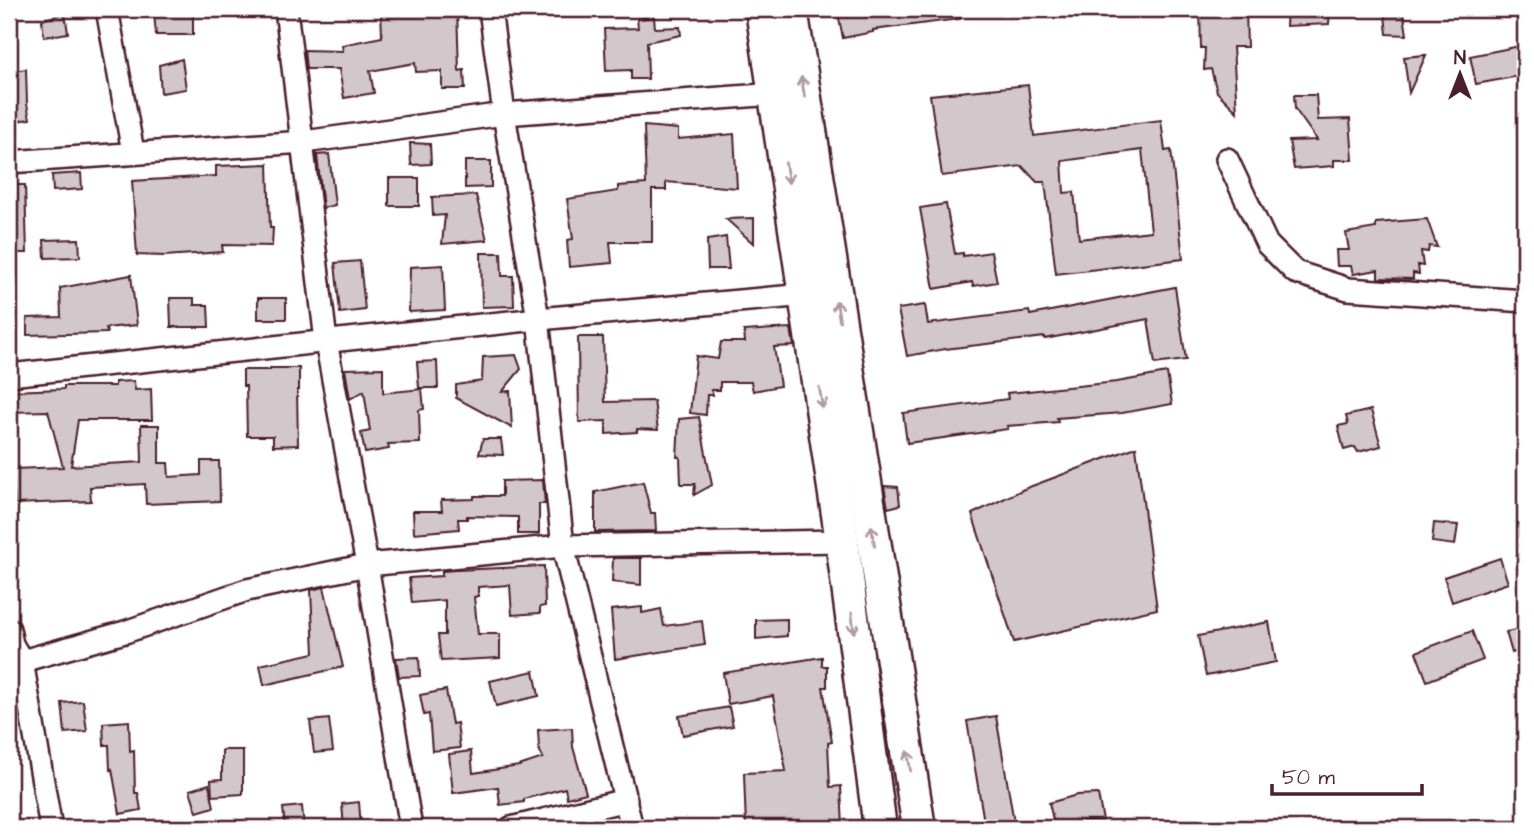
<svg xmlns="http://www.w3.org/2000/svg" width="1534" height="837" viewBox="0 0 1534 837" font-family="'Architects Daughter',sans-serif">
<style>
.building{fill:#d2c7cb;stroke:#4a1f2b;stroke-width:2;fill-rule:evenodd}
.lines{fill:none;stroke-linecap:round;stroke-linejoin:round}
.street-casing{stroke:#4a1f2b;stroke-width:26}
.secondary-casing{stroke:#4a1f2b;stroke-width:37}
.street{stroke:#fff;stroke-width:21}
.secondary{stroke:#fff;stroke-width:32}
.oneway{stroke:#ae9aa0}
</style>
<rect width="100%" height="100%" fill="#fff"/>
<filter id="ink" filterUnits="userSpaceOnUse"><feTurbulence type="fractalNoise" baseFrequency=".0143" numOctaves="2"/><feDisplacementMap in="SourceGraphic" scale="14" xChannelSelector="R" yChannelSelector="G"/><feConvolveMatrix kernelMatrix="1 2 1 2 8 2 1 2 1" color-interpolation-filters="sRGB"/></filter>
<g filter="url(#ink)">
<g class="building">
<polygon points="175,9 193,9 193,35 156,35 154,13 176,14"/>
<polygon points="381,9 457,9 459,71 464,70 465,89 442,89 442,71 416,72 415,63 370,71 374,93 344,98 339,69 306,69 304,50 343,51 342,45 382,37"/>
<polygon points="837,9 959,9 960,19 873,30 873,32 843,38"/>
<polygon points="1200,9 1246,9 1247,47 1233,47 1237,112 1217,92 1211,69 1204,70 1205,48 1201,48"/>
<polygon points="1287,9 1330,9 1329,24 1286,26"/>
<polygon points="65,13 68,33 44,37 42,20"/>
<polygon points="1385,15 1404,15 1407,35 1387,34"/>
<polygon points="654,17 655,28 680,27 681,35 647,42 648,79 631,79 631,70 606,71 604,29 638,28 637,19"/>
<polygon points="1525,45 1525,75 1476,84 1470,56"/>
<polygon points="1426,55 1409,93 1404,57"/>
<polygon points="182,59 186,89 161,93 159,65"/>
<polygon points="26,69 27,104 30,119 9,122 9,72"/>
<path d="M1028,85l6,51 127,-16 4,31 6,-1 12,109 -127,15 -11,-92h-8l-15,-16 -80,10 -12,-81zM1142,150l9,81 -72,8 -5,-47 -10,1 -2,-32z"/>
<polygon points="1294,95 1316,95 1318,120 1350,119 1353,160 1334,160 1334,166 1294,169 1289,141 1317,140 1295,109"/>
<polygon points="644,126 678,129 678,139 734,134 737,188 666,182 666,190 652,190 652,242 610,242 612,263 569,267 567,240 573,239 567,199 618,191 618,186 646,184"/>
<polygon points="410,143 430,144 431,164 411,165"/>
<polygon points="329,154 335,205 323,208 317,155"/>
<polygon points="465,161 491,161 491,187 465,188"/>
<polygon points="268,164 270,228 273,228 272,246 222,245 223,252 164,256 137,255 132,181 216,176 216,166"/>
<polygon points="81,173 82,189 53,191 52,175"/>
<rect x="389" y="178" width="30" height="28"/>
<polygon points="9,185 25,185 27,253 9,253"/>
<polygon points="476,195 487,240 442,244 445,215 433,216 432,197"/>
<polygon points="946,204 955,254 963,253 963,256 991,252 997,282 973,286 972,282 934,289 920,208"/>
<polygon points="754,218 754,244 726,219"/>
<polygon points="1427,219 1437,247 1429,246 1428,252 1421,251 1423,266 1418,265 1419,274 1413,273 1413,279 1378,278 1378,270 1353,274 1351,266 1337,266 1336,250 1349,250 1346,233 1376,228 1376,223"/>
<polygon points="726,237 729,269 708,269 707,240"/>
<polygon points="79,239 80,257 45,258 44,240"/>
<polygon points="481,253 501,253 502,276 513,276 514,306 482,307"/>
<polygon points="360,261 365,310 340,313 335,263"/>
<polygon points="443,265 445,310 409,312 410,267"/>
<polygon points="131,275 137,325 106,328 107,333 27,335 27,318 61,317 60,288"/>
<polygon points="1175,287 1186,360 1155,364 1148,319 1045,339 1045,337 945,349 907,356 898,309 925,305 928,324 1029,311 1030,315"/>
<polygon points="170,298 194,298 194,305 208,305 209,327 171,327"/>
<rect x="258" y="298" width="28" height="21"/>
<polygon points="791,328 794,346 774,347 780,386 753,391 751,382 720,382 720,390 711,390 713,395 707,395 706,415 690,413 696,356 718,359 721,342 745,342 744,331"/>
<polygon points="578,337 603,337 605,402 654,401 658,430 637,429 637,432 606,434 606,421 579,422"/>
<polygon points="516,355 521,369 502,392 510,391 512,428 456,398 456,385 482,381 483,357"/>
<polygon points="437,361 438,388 419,388 417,362"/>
<polygon points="270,368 299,368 299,390 297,390 298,445 273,446 273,436 247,436 246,386 243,386 243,370 270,370"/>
<polygon points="383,368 383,393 422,389 424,409 419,410 420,443 388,444 389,449 365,453 361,433 370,431 364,391 350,399 345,369"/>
<polygon points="1167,373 1172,404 1122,413 1057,418 1058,422 1007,426 1008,429 907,443 903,413 1008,399 1007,393 1117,382"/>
<polygon points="134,381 135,390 151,389 152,420 78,420 71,466 142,462 141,425 159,425 159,463 168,463 169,477 201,475 201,461 219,461 220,501 146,504 145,484 90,487 91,501 15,504 13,469 63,467 48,411 9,412 9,391 64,389 64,386 115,386 115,382"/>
<polygon points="1371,410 1381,446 1358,452 1355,447 1344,450 1338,426 1348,424 1346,416"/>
<polygon points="699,417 712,485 694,495 695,484 681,484 680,457 677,457 679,419"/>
<polygon points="483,439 501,439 503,455 479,454"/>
<polygon points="1136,447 1157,609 1014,642 972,514 1024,489"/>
<polygon points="543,480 545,504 539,504 539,534 518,534 518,517 467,516 467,519 458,519 459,529 414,533 413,511 442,511 441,500 474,499 474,496 502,496 502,481"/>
<polygon points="643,482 651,513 655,513 656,531 595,532 595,492"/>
<polygon points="884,486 898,487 900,505 888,508"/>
<polygon points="1434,523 1458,525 1455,545 1432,542"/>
<polygon points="613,558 641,558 641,585 612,582"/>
<polygon points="1500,558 1508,583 1452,602 1444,577"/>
<polygon points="544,566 545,606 540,607 540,613 512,615 510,585 478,587 478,596 474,597 478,634 500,634 500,658 441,661 438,635 445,635 445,600 412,603 409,578 442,576 442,571 456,570"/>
<polygon points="324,587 343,667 264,685 260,665 314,653 311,590"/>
<polygon points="642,607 642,613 661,609 664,626 702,621 705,645 615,659 611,610"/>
<polygon points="787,619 787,636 756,639 756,620"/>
<polygon points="1269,622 1276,662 1206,676 1198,636"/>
<polygon points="1525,628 1525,649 1512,653 1506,632"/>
<polygon points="1472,631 1483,660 1427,681 1416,652"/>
<polygon points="419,657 420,676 399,677 396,658"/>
<polygon points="822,657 822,666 827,666 827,687 823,687 832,742 828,743 830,787 841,786 843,828 746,828 744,773 786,771 773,696 728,704 723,673"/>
<polygon points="534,671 539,696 496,706 490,681"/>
<polygon points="446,690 452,724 457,723 460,748 432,751 429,714 424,715 420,695"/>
<polygon points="83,701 87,731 65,733 62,703"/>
<polygon points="729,707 733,726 683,735 679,716"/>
<polygon points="996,716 1015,828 985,828 967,721"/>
<polygon points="329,719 333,751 314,753 310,721"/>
<polygon points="129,721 130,751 134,750 135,793 138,793 141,810 120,814 112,769 110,770 109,745 104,745 103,723"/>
<polygon points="572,728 573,747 586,793 567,798 565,788 524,799 524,802 500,805 498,787 453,793 449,754 471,751 473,773 519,766 543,758 539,749 538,730"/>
<polygon points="222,750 243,750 243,794 212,796 211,780 222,779"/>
<polygon points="209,784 214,807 197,812 190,790"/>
<polygon points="1098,794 1103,821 1082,821 1084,828 1055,828 1049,803 1077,795"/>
<polygon points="359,802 361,828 344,828 342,804"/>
<polygon points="302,806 304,828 285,828 283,808"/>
</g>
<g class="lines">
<defs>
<g id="street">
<polyline points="107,9 133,152"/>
<polyline points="286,9 326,341 367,565 411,828"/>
<polyline points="490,9 504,114 538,319 563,546 632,828"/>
<polyline points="1227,159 1267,244 1295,272 1348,289 1525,301"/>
<polyline points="9,162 304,142 504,114 775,94"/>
<polyline points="9,375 538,319 806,295"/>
<polyline points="9,629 12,644 22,661 51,828"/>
<polyline points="22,661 125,632 247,590 367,565 563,546 842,541"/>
<polyline points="511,828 626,800"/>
</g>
<g id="secondary">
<polyline points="762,9 842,541 880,828"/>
<polyline points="791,9 919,828"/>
</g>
</defs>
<use href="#street" class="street-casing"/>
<use href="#secondary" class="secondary-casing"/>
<use href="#street" class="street"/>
<use href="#secondary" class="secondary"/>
</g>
<defs><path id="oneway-shaft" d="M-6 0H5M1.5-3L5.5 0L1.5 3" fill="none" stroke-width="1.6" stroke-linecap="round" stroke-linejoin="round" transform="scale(1.75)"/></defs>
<g class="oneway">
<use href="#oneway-shaft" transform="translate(803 87) rotate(-99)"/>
<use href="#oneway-shaft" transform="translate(787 173) rotate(81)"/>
<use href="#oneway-shaft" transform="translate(838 311) rotate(-99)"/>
<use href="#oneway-shaft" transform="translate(821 398) rotate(81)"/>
<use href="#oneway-shaft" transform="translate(873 536) rotate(-99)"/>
<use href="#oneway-shaft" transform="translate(853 623) rotate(83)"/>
<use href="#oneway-shaft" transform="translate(909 761) rotate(-99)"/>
</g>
</g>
<rect width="1534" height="837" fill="none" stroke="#fff" stroke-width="35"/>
<rect x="18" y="18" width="1499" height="802" fill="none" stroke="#4a1f2b" stroke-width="2.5" filter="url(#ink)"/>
<g transform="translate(1460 74)" stroke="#ffffff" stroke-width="5" paint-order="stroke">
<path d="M0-5L12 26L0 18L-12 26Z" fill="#4a1f2b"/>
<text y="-10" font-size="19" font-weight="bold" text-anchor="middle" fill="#4a1f2b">N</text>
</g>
<path d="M1272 784v10h150v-10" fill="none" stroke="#4a1f2b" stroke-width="3.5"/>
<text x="1282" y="784" font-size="21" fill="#4a1f2b" stroke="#ffffff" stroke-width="5" paint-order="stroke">50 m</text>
</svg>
